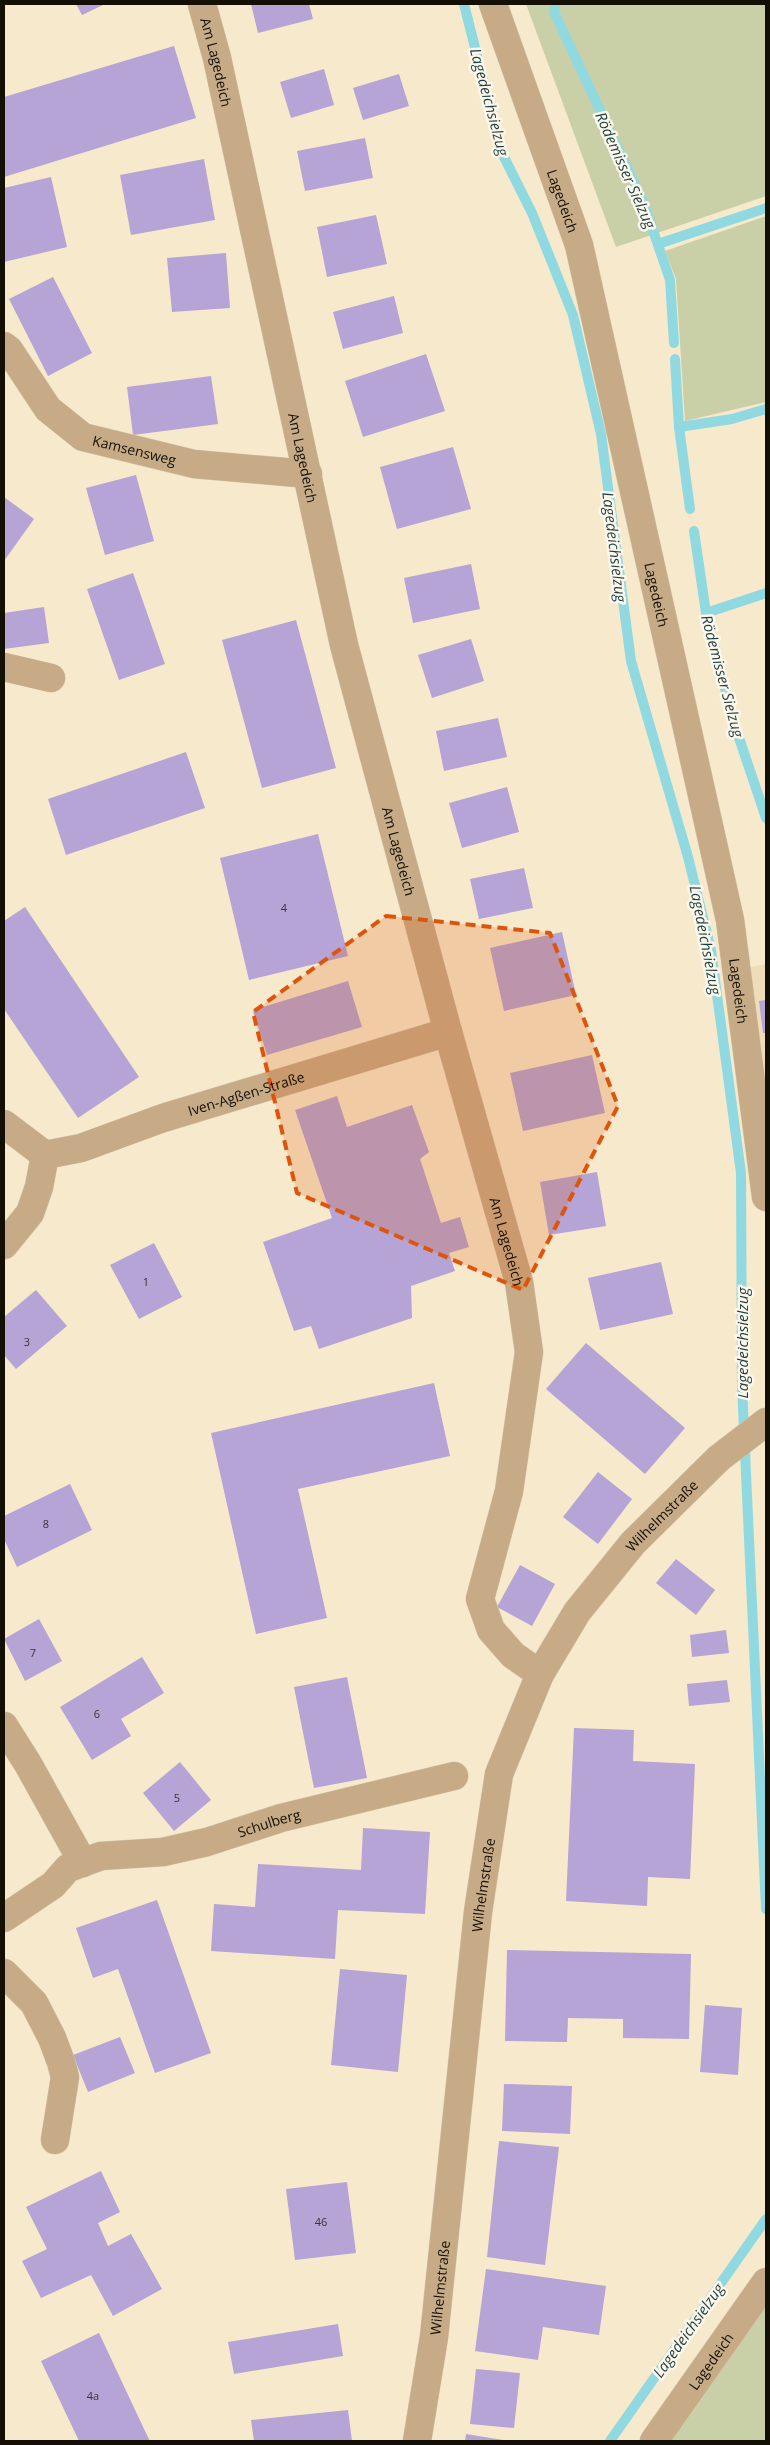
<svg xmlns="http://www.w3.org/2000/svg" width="770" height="2445" viewBox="0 0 770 2445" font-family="'Open Sans',sans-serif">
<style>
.built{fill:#efddb8}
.green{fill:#c9cfa7}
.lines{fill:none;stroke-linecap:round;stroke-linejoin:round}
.stream{stroke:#91d9e0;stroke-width:10}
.building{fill:#b5a4d5}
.minor-casing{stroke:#d3c6ab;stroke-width:29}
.minor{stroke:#c6ab86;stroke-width:28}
.marked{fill:#dd550c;fill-opacity:0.2;stroke:#dd550c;stroke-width:4;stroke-dasharray:10 6;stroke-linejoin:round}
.labels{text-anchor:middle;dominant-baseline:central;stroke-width:5;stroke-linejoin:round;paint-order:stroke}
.number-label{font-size:11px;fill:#3c3439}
.street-label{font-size:14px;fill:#130f05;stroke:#fdf7eb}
.water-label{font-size:15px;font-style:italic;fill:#1b3e41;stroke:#fdf7eb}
</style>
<rect width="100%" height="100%" fill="#f7e9cb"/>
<polygon class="built" points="766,964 766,1093 750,967"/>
<g class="green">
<polygon points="526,4 766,4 766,196 616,247"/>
<polygon points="766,216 766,402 685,421 676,279 665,251"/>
<polygon points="766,2304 766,2441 666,2441"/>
</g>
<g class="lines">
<g class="stream">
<polyline points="464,4 501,151 532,213 573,315 601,434 631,661 688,857 711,950 741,1173 742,1386 766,1909"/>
<polyline points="555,4 554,12 644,204 670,280 674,343"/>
<polyline points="658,244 766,208"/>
<polyline points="675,359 679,427 690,509"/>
<polyline points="679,427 732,419 766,409"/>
<polyline points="694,531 706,613 733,720 766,818"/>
<polyline points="706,613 766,593"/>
<polyline points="610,2441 766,2219"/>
</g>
</g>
<g class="building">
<polygon points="76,4 105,4 82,15"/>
<polygon points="251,4 309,4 313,19 258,33"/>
<polygon points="174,46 196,118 4,177 4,97"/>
<polygon points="324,69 334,105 291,118 280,82"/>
<polygon points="399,74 409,106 363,120 353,88"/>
<polygon points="365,138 373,178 305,191 297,151"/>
<polygon points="204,159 215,220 131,235 120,175"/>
<polygon points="51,177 67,247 4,262 4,188"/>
<polygon points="376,215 387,264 327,277 317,227"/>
<polygon points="226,253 230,308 172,312 167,258"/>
<polygon points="53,277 92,353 48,376 9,299"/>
<polygon points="394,296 403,333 343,349 333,312"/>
<polygon points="426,354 445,411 363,437 345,381"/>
<polygon points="211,376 218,424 133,435 127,387"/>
<polygon points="453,447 471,509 397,529 380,467"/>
<polygon points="136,475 154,541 105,555 86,488"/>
<polygon points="4,497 34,519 4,561"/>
<polygon points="471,564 480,609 413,623 404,578"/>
<polygon points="133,573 165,664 119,680 87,589"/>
<polygon points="44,607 49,643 4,649 4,613"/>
<polygon points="296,620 336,768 262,788 222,640"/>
<polygon points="471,639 484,681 432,698 418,655"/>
<polygon points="498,718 507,757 444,771 436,731"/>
<polygon points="186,752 205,808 66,855 48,799"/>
<polygon points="507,787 519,832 462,848 449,803"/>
<polygon points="318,834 348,956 249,980 220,858"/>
<polygon points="524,868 533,908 479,919 470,879"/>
<polygon points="25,907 139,1077 78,1118 4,1009 4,921"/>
<polygon points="562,932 576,995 504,1011 490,948"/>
<polygon points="348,981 362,1027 267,1055 253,1010"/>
<polygon points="766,1000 766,1033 763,1033 759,1001"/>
<polygon points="592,1055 605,1113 523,1131 510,1073"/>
<polygon points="337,1096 347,1127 412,1105 429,1152 420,1159 441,1223 460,1217 469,1247 449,1253 455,1271 411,1286 412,1318 319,1349 311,1326 294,1331 263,1242 332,1218 295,1110"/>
<polygon points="597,1172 606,1226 549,1235 540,1182"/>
<polygon points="154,1243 182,1297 139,1319 110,1265"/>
<polygon points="661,1262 673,1314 600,1330 588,1278"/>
<polygon points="36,1290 67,1326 16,1369 4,1355 4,1317"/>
<polygon points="586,1343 685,1428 645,1474 546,1389"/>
<polygon points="434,1383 450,1456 298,1489 327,1618 256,1634 211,1433"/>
<polygon points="598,1472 632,1499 598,1544 563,1517"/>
<polygon points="70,1484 92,1530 17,1567 4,1539 4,1516"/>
<polygon points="676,1559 715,1590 696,1615 656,1583"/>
<polygon points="520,1565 555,1584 532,1626 497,1607"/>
<polygon points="39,1619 62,1661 25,1681 4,1639"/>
<polygon points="726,1630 729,1653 692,1657 690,1635"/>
<polygon points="142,1657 164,1693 121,1719 131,1736 92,1760 60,1707"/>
<polygon points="347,1677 367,1778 314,1788 294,1687"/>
<polygon points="727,1680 730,1702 689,1706 687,1684"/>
<polygon points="574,1728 634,1730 633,1761 695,1764 690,1879 648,1877 647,1906 566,1901"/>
<polygon points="180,1762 211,1800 174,1831 143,1793"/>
<polygon points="363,1828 430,1832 425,1914 338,1910 335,1959 211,1951 214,1904 255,1907 258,1864 361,1870"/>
<polygon points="157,1900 211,2053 155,2073 118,1969 93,1978 76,1928"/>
<polygon points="507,1950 691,1954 689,2039 623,2038 623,2019 568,2018 567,2042 505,2041"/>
<polygon points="340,1969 407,1975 398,2072 331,2065"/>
<polygon points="705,2005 742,2008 738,2075 700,2072"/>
<polygon points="120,2037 135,2073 88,2092 73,2055"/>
<polygon points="504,2084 572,2086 570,2134 502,2131"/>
<polygon points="499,2141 559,2147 545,2265 487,2257"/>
<polygon points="101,2171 120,2212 98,2223 108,2246 131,2234 162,2289 113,2316 91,2275 41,2298 22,2261 47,2249 26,2207"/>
<polygon points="347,2182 356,2253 295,2260 286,2189"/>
<polygon points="486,2269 606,2286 599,2335 543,2327 538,2360 475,2351"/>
<polygon points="338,2324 343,2356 234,2374 228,2342"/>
<polygon points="99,2333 144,2429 150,2441 79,2441 41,2361"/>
<polygon points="476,2369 520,2373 514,2428 470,2424"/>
<polygon points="348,2410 352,2441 254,2441 251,2420"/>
<polygon points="466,2434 503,2440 503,2441 465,2441"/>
</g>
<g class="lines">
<defs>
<g id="minor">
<path id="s1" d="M202,4l15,54 127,587 104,387 71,250 10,70 -20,139 -29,108 11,31 22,25 27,19"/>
<path id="s2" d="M493,4l86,241 151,675 36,277"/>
<path id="s3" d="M4,346l5,4 39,59 35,28 111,27 114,10"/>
<polyline points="4,667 51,678"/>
<polyline points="4,1124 45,1155"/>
<path id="s4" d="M4,1245l26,-32 9,-26 6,-32 36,-7 82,-30 285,-86"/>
<polyline points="4,1726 28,1764 83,1863"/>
<path id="s5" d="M4,1918l49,-33 15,-17 33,-12 62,-4 44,-10 74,-24 173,-42"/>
<polyline points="4,1973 34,2003 52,2038 61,2062 65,2077 55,2140"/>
<path id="s6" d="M417,2441l17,-104 44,-425 21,-138 41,-100 37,-62 56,-69 86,-85 47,-36"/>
<path id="s7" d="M654,2441l112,-159"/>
</g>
</defs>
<use href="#minor" class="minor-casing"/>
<use href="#minor" class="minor"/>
</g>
<path class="marked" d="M386,916l164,17 68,173 -95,184 -226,-97 -44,-181z"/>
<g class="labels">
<g class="number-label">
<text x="284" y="907">4</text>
<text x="146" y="1281">1</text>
<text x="27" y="1341">3</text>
<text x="46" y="1523">8</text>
<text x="33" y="1652">7</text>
<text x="97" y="1713">6</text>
<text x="177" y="1797">5</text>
<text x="321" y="2221">46</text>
<text x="93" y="2395">4a</text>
</g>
<g class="street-label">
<text stroke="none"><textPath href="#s1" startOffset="60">Am Lagedeich</textPath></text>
<text stroke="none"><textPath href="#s2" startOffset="209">Lagedeich</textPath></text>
<text stroke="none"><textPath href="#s3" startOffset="175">Kamsensweg</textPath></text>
<text stroke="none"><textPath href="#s1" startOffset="465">Am Lagedeich</textPath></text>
<text stroke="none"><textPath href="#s2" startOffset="614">Lagedeich</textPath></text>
<text stroke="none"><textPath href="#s1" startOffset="870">Am Lagedeich</textPath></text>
<text stroke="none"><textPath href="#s2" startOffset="1019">Lagedeich</textPath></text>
<text stroke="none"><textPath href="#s4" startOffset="312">Iven-Agßen-Straße</textPath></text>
<text stroke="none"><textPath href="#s1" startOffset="1275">Am Lagedeich</textPath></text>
<text stroke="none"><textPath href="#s6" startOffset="981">Wilhelmstraße</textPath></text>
<text stroke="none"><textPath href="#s5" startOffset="289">Schulberg</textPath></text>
<text stroke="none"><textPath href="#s6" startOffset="560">Wilhelmstraße</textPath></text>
<text stroke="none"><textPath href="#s6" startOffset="155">Wilhelmstraße</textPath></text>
<text stroke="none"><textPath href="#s7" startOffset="98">Lagedeich</textPath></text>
</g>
<g class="water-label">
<text transform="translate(490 102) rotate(75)">Lagedeichsielzug</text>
<text transform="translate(626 170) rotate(66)">Rödemisser Sielzug</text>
<text transform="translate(615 547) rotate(83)">Lagedeichsielzug</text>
<text transform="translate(723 676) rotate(75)">Rödemisser Sielzug</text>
<text transform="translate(706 940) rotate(79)">Lagedeichsielzug</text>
<text transform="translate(742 1343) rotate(-90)">Lagedeichsielzug</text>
<text transform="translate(688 2330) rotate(-55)">Lagedeichsielzug</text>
</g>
</g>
<rect width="770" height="2445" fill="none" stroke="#130f05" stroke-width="10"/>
</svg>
